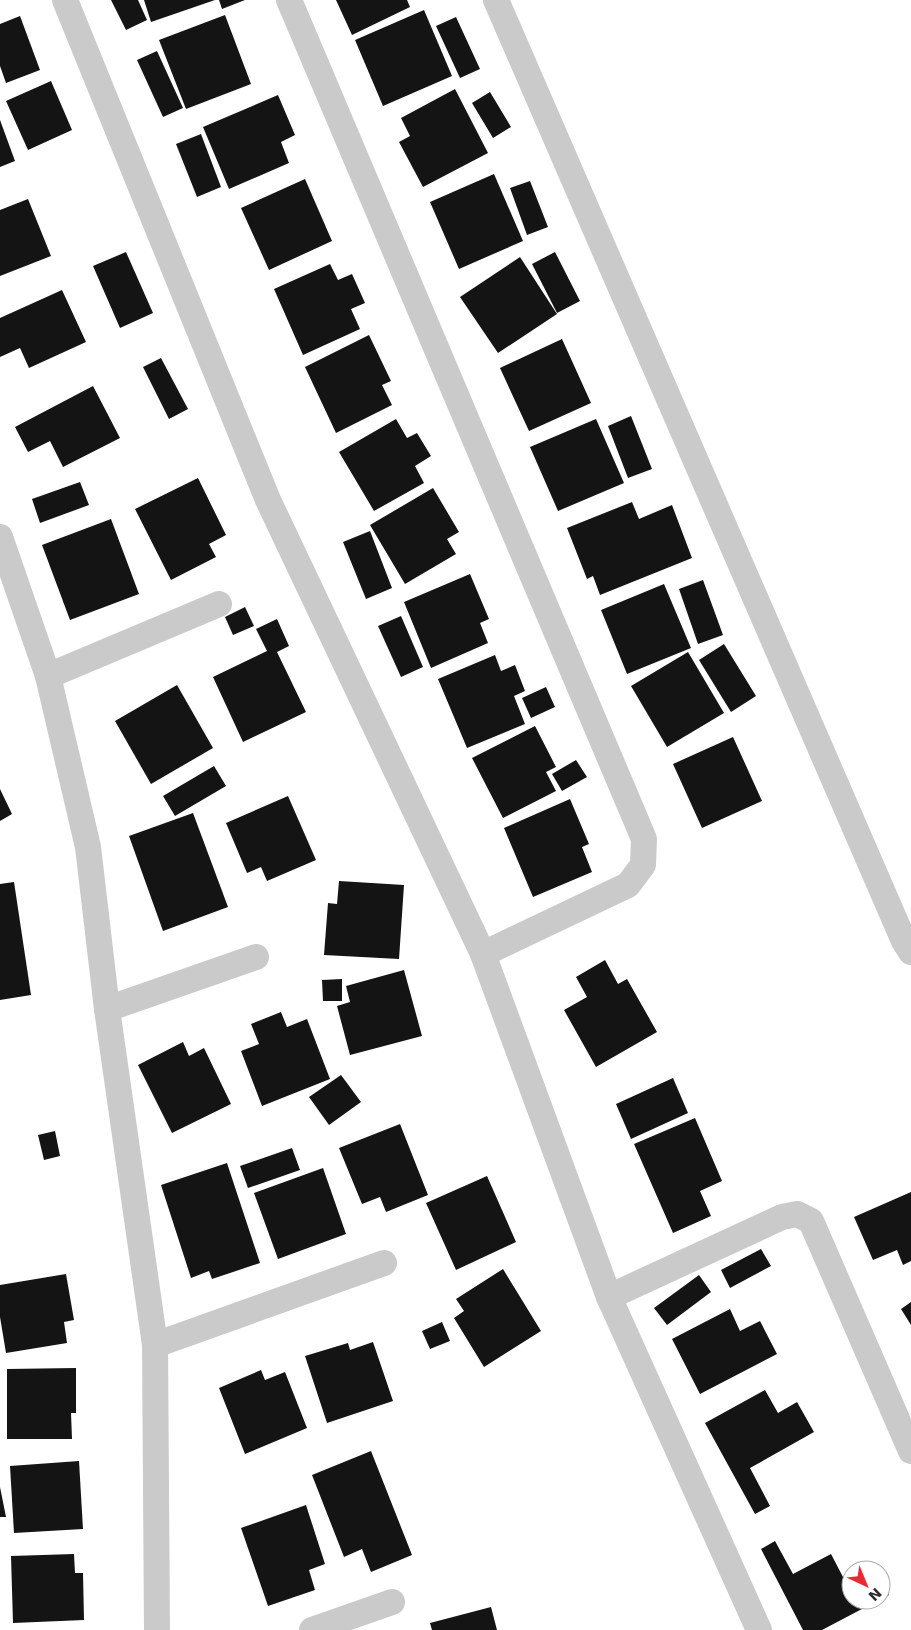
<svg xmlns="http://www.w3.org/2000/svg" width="911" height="1630" viewBox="0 0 911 1630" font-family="'DejaVu Sans',sans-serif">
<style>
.building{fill:#141414}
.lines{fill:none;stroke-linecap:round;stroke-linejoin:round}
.minor{stroke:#cacaca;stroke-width:26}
</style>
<rect width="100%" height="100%" fill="#fff"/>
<g class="building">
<polygon points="111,0 138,0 147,20 126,30"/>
<polygon points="144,0 215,0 151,22"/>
<polygon points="219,0 245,0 222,9"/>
<polygon points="336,0 407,0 410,7 352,35"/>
<polygon points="424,10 452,76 383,106 355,40"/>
<polygon points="225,15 251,84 186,109 159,40"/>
<polygon points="20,16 40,70 6,83 0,66 0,24"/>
<polygon points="456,17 480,69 460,78 436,26"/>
<polygon points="157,51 183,108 163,117 137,60"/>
<polygon points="51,81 72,130 28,150 6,101"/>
<polygon points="455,89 488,153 423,187 399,142 410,136 401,118"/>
<polygon points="490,92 511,127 493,138 472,103"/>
<polygon points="278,95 295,135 281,142 289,163 229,189 203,127"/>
<polygon points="0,120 15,161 0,167"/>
<polygon points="201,134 221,187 197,197 176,144"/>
<polygon points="494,174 523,241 459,269 430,202"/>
<polygon points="305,179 332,241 269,270 241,208"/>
<polygon points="530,181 548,227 527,235 510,188"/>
<polygon points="28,199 51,256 0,276 0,210"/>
<polygon points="126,252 153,313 120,328 93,266"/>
<polygon points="555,252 580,301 557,313 532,264"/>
<polygon points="520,257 557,314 498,353 460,297"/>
<polygon points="330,264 338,280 352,274 365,303 351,309 360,329 303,355 274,289"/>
<polygon points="62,290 86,342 29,368 20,348 0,357 0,318"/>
<polygon points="369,335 391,381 382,385 392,405 336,433 305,367"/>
<polygon points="562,339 591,403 529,431 500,368"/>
<polygon points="161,358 188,409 169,419 143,367"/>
<polygon points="93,386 120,438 63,467 50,441 28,452 15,427"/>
<polygon points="631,416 652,469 628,478 608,426"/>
<polygon points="396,419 407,438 417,433 431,456 415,466 424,483 374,511 339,452"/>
<polygon points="596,419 624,483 558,511 530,447"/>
<polygon points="198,478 226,535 209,544 216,557 171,580 135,509"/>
<polygon points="80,482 89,505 40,523 32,499"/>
<polygon points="433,488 459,532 447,539 456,554 405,584 370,525"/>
<polygon points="632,502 639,519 672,505 692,558 600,595 593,576 587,579 567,528"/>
<polygon points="111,519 139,594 70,620 42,545"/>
<polygon points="370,531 392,588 366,599 343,542"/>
<polygon points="470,574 489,619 480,623 488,643 431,668 404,602"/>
<polygon points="703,580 723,635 698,644 679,589"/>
<polygon points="664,584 691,648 627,674 601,610"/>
<polygon points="245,607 254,626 233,635 225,617"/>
<polygon points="401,616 423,667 401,677 378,626"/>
<polygon points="277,619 289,646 277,652 306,712 243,742 213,677 267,651 256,629"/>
<polygon points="724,644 756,696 731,712 699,660"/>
<polygon points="688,652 724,713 667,747 631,686"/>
<polygon points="495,655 501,671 515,665 525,691 514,696 525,724 467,748 438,679"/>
<polygon points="177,685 213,748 151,784 115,721"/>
<polygon points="546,687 555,707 531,718 522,698"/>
<polygon points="535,726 556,767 546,772 556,791 503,818 472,758"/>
<polygon points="733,737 762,801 702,828 673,764"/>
<polygon points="576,760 587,777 562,791 552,774"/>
<polygon points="214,766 226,786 175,816 163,796"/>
<polygon points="0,789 12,814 0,821"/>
<polygon points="288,796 316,860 267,881 261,867 247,873 226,823"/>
<polygon points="570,799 589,844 582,847 592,872 533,897 504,828"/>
<polygon points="193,813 228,907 163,931 129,836"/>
<polygon points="339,881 404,885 399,959 324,955 328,903 337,904"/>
<polygon points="14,882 31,995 0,1000 0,884"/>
<polygon points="605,960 618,984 627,979 657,1032 596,1067 564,1010 587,997 576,977"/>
<polygon points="404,970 422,1036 350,1055 337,1006 350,1002 346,986"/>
<polygon points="342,979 342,1001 323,1001 322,980"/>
<polygon points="281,1012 287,1027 307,1019 330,1079 262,1106 241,1051 259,1044 251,1024"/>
<polygon points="183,1042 189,1056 204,1048 231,1104 172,1133 138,1065"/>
<polygon points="341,1075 361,1102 329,1125 309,1097"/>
<polygon points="673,1078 688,1113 631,1139 616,1104"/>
<polygon points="695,1118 722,1181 700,1191 711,1216 673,1233 634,1144"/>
<polygon points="400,1124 428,1195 386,1212 380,1197 362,1204 339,1148"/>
<polygon points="55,1131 60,1156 44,1160 38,1135"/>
<polygon points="292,1148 300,1170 248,1188 240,1166"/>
<polygon points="227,1163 260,1263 212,1279 209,1271 191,1278 161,1185"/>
<polygon points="323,1168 346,1234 278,1259 254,1193"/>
<polygon points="487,1176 516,1242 456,1270 426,1203"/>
<polygon points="911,1192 911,1261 903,1265 897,1250 873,1260 854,1217"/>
<polygon points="761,1249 771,1266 730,1288 721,1270"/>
<polygon points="503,1269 541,1331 484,1367 454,1318 464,1311 456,1299"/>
<polygon points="66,1274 74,1320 64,1322 67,1343 6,1353 0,1317 0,1285"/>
<polygon points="699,1275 711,1292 667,1325 654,1308"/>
<polygon points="911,1302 911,1325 901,1309"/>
<polygon points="730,1309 740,1331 760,1321 777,1354 700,1394 672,1339"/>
<polygon points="442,1322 450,1341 430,1349 422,1331"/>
<polygon points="373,1342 393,1401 327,1423 305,1356 348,1343 350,1350"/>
<polygon points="76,1368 76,1413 71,1413 72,1439 7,1439 7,1369"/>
<polygon points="261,1370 265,1380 285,1372 307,1428 245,1454 219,1388"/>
<polygon points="765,1390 778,1413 797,1402 814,1432 750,1468 770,1506 755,1514 705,1423"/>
<polygon points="371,1451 412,1555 371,1572 362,1549 344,1557 312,1475"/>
<polygon points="79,1461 83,1529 14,1533 10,1466"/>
<polygon points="0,1487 6,1517 0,1517"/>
<polygon points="306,1505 325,1564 309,1570 315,1590 268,1606 241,1528"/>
<polygon points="775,1541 793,1574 831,1554 843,1577 851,1573 851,1600 879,1600 822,1630 803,1630 761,1549"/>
<polygon points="74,1554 75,1573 83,1573 84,1620 13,1623 11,1556"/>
<polygon points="872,1562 876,1570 856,1570"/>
<polygon points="881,1579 889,1595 881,1599"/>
<polygon points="491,1607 497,1630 432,1630 430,1623"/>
</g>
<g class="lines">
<g class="minor">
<polyline points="65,0 268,500 483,954 609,1297 759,1630"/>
<polyline points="289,0 644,839 643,865 628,885 483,954"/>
<polyline points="496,0 904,941 911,952"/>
<polyline points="0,537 48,676 88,847 107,1009 155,1345 157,1630"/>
<polyline points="48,676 219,604"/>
<polyline points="107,1009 256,957"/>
<polyline points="609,1297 782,1217 797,1214 811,1221 911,1451"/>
<polyline points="155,1345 384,1263"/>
<polyline points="312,1630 392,1602"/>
</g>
</g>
<g transform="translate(866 1585) rotate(136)"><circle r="24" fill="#ffffff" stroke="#ababab"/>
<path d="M0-4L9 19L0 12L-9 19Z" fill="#e92a35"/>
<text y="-8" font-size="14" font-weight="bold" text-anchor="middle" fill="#2d2d2d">N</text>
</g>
</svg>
